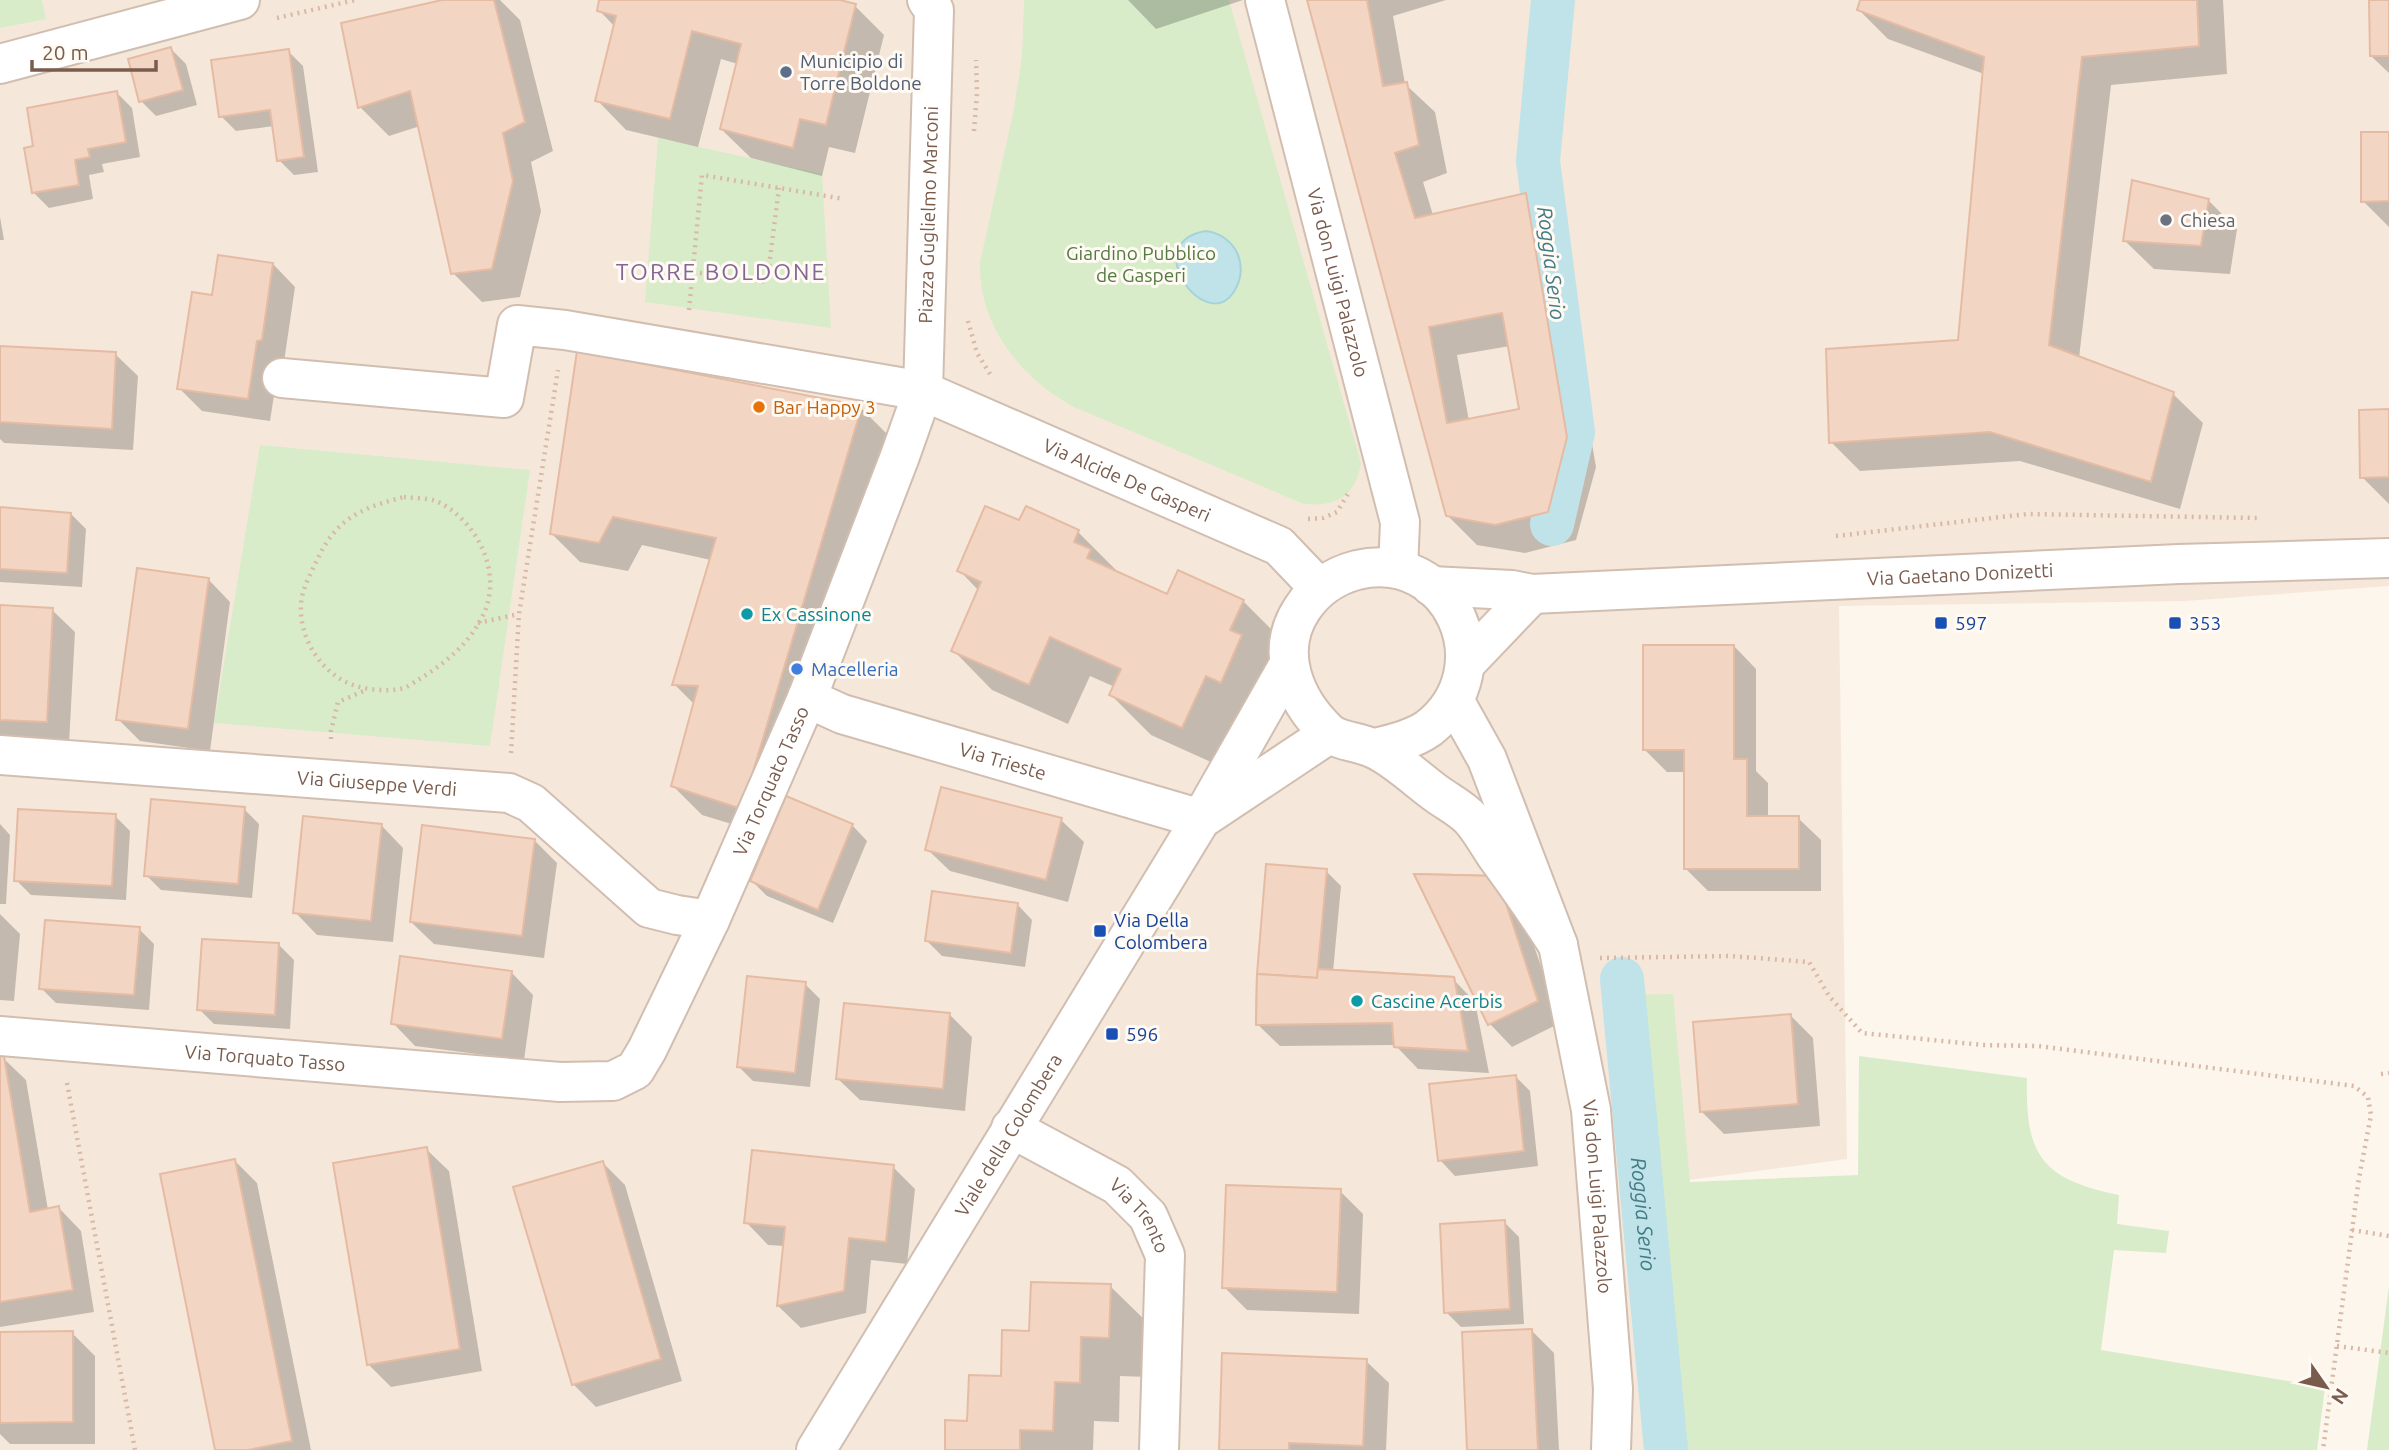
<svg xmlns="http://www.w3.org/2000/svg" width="2389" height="1450" viewBox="0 0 2389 1450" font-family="Ubuntu,sans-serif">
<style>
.residential{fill:#f5e8da}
.green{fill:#d8ecc9}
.water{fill:#bfe3e8;stroke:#a5d3da;stroke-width:2}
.shadow{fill:#0003;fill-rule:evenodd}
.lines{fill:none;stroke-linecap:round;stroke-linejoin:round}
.canal{stroke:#bfe3e8;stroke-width:44}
.building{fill:#f3d5c3;stroke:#e6bba3;stroke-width:2;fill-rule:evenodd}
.minor-casing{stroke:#d1beb0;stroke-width:42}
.path{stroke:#d9b8a5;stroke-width:4.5;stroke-dasharray:2 5;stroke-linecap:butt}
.minor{stroke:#fff;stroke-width:38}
.service-dot{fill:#5c6f8a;stroke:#fffaf3;stroke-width:2.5}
.worship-dot{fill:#6b7280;stroke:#fffaf3;stroke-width:2.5}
.food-dot{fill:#e8710a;stroke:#fffaf3;stroke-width:2.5}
.culture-dot{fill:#0f9aa8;stroke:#fffaf3;stroke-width:2.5}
.transit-dot{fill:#1a4fb4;stroke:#fffaf3;stroke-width:2.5}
.shop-dot{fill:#3f7fe0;stroke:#fffaf3;stroke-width:2.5}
.labels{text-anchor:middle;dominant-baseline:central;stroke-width:6;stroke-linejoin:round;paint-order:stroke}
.service-label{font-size:19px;fill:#4e5e75;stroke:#fffaf3;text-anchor:start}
.street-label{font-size:19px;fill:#7a5c4d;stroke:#fffaf3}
.worship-label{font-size:19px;fill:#5b616d;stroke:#fffaf3;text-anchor:start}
.park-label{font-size:19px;fill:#537a41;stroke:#fffaf3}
.food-label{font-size:19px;fill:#c56008;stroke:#fffaf3;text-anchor:start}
.culture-label{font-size:19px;fill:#0d838f;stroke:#fffaf3;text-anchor:start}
.transit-label{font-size:19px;fill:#164399;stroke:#fffaf3;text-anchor:start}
.shop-label{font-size:19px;fill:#366cbe;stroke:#fffaf3;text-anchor:start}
.water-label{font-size:21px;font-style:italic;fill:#437c86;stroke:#fffaf3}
.quarter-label{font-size:23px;letter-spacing:2px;fill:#846695;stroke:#fffaf3}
</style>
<rect width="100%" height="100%" fill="#fdf6ec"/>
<polygon class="residential" points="0,0 2389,0 2389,586 2185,601 1839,606 1847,1159 1621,1189 1646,1450 0,1450"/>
<g class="green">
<polygon points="0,0 42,0 46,19 0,28"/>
<path d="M1024,0h205l132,463c-5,33 -25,44 -57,41l-230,-97c-54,-29 -96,-83 -94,-145l34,-153 8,-53z"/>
<polygon points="658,138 822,174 831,328 645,302"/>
<polygon points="260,445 530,470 490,746 214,723"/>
<path d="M1673,994l17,188 168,-7 1,-119 168,22c-2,78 15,101 92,117l-2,29 52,7 -3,22 -52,-3 -13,100 224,37 -8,63h-665l-30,-372 -12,-83z"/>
<polygon points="2389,1286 2389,1450 2367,1450"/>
</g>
<path class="water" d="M1206,231c30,4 45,36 27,62 -28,41 -95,-51 -27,-62z"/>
<g class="shadow">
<polygon points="450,0 500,0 520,20 553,151 531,162 541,211 520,297 482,302 453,273 420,126 389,136 360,107"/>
<polygon points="601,0 832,0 855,6 884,35 855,153 829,147 822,176 751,158 721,129 738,64 721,59 698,147 626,130 597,100 615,27 599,10"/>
<polygon points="1128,0 1243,0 1156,29"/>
<path d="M1309,0h137l-53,16 12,68 30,28 12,61 -24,9 10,33 92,-20 29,29 42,243 -20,73 -51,13 -48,-8 -29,-29zM1510,346l11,65 -52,10 -12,-66z"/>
<polygon points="1862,0 2223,0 2227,74 2111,85 2079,358 2173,394 2203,423 2180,509 2020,461 1860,471 1831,442 1959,341 1984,74 1888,39 1859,10"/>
<polygon points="2371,0 2389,0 2389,73 2371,56"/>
<polygon points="171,49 186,64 197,105 156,116 141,101"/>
<polygon points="288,51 303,66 318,172 294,175 279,160 274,126 236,131 221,116"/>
<polygon points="117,93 132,108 140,157 102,164 104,172 89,175 93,199 49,208 34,193 35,147"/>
<polygon points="2389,134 2389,227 2363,201"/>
<polygon points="2208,200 2237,229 2230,274 2154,269 2125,241"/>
<polygon points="0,217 4,240 0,240"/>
<polygon points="273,264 295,287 284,362 279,363 270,421 202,411 179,388 214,297"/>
<polygon points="0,347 115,354 138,376 133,450 4,443 0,439"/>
<polygon points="861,408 890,437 778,814 852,825 867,841 833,923 767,896 752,881 771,836 702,815 673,786 695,705 674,684 711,560 642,545 628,571 580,562 551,533"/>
<polygon points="2389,411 2389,504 2362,477"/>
<polygon points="0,509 71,514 86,529 82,587 0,582"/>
<polygon points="1020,523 1078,532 1118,572 1117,574 1168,597 1243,601 1283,641 1222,767 1151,735 1111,695 1115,687 1090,676 1068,724 992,690 953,650 979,591 959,570"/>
<polygon points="208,579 230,602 210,751 140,741 118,719"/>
<polygon points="0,607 52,610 75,632 69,744 0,741"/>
<polygon points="1734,646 1756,669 1756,771 1768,783 1768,818 1798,818 1821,840 1821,891 1708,891 1686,869 1686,772 1667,772 1644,749"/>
<polygon points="244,809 259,824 252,898 161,890 146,875"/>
<polygon points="115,816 130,831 126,900 31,895 16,880"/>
<polygon points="1061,820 1084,842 1068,902 950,871 927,849"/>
<polygon points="0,824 10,835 6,904 0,904"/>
<polygon points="381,825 403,848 393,942 317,935 295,912"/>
<polygon points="534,840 557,863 544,958 434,944 411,922"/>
<polygon points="1326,871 1341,886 1333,972 1453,979 1475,1002 1489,1073 1418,1069 1395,1045 1280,1046 1257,1024"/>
<polygon points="1417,876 1519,901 1560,1023 1512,1047 1490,1024"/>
<polygon points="1017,904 1032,920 1025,967 942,956 927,941"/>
<polygon points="0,914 20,934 14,1001 0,1000"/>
<polygon points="139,929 154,944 149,1010 56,1003 41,988"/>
<polygon points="279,945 294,960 290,1029 214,1024 199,1009"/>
<polygon points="511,972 533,995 524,1060 415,1046 393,1023"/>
<polygon points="805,984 820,999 810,1087 753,1081 738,1066"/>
<polygon points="950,1015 972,1037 965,1111 860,1100 837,1078"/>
<polygon points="1790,1015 1813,1038 1820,1126 1724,1134 1701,1111"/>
<polygon points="0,1058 3,1058 26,1080 48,1210 59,1208 81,1231 94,1312 0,1327"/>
<polygon points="1515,1076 1530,1091 1538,1166 1455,1176 1440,1160"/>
<polygon points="426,1149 449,1171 482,1371 391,1387 368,1364"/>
<polygon points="235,1161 257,1183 311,1450 217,1450"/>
<polygon points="603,1163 625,1185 682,1381 596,1407 573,1384"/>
<polygon points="893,1167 915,1189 907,1264 871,1260 866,1313 801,1328 778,1306 785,1246 768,1245 746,1222"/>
<polygon points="1340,1191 1363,1214 1359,1314 1247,1310 1224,1287"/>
<polygon points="1504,1222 1519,1237 1524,1324 1461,1327 1446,1312"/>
<polygon points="1110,1286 1150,1325 1148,1377 1120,1376 1119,1422 1094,1421 1093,1450 946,1450 1002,1377 1031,1333"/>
<polygon points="1531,1330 1554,1353 1559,1450 1469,1450"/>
<polygon points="72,1333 95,1356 95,1444 10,1444 0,1434 0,1334"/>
<polygon points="1366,1361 1389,1383 1386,1450 1220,1450"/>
</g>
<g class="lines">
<g class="canal">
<polyline points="1552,524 1573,432 1538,161 1553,0"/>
<path id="s1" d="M1622,979l44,471"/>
</g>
</g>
<g class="building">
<polygon points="442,0 494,0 525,122 503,133 513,181 492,269 451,274 410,91 358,108 341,23"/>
<polygon points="599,0 840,0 856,4 826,125 800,119 793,148 720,129 741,44 692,31 670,119 595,101 616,16 597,11"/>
<path d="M1307,0h60l16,86 24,-4 12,63 -24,8 20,65 111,-25 41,244 -19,75 -53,13 -49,-9zM1502,313l17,96 -72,14 -18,-96z"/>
<polygon points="1860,0 2197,0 2199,46 2082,57 2049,345 2174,392 2151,482 1990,432 1829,443 1826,349 1958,340 1984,57 1857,10"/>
<polygon points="2369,0 2389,0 2389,56 2370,56"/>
<polygon points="171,47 183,90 139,102 128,59"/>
<polygon points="289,49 304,157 277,161 270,110 219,117 211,60"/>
<polygon points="117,91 126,142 88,149 90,157 75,160 79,185 32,193 24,148 33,146 27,108"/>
<polygon points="2361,132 2389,132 2389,201 2361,202"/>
<polygon points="2132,180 2209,199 2201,246 2123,241"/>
<polygon points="218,255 273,263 262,340 257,341 248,399 177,389 192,292 212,295"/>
<polygon points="0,346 116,352 112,429 0,422"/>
<polygon points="577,351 862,406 742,809 671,786 698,686 672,685 716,538 613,517 599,543 550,534"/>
<polygon points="2389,409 2389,477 2360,478 2359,410"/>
<polygon points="985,506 1019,520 1026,506 1079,530 1074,542 1091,549 1087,558 1167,594 1178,570 1244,600 1230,630 1242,635 1221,683 1206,676 1182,728 1109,695 1121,669 1050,637 1029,685 951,651 981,582 957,571"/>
<polygon points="0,507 71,513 67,573 0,569"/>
<polygon points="137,568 209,578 188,729 116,720"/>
<polygon points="0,605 53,608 47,722 0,720"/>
<polygon points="1643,645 1734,645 1734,759 1747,759 1747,816 1799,816 1799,869 1684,869 1684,750 1643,750"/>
<polygon points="941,787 1062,818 1046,880 925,850"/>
<polygon points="786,796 853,824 818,910 750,881"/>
<polygon points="151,799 245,807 238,884 144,876"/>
<polygon points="18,809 116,814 112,886 14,881"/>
<polygon points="303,816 382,824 371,921 293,913"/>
<polygon points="422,825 535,839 522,936 410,922"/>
<polygon points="1266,864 1327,869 1317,978 1257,974"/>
<polygon points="1414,874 1497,876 1538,1001 1488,1025"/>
<polygon points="1414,874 1497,876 1538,1001 1488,1025"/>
<polygon points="932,891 1018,903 1011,953 925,941"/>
<polygon points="45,920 140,927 134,995 39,989"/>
<polygon points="202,939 279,943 275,1015 197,1010"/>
<polygon points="400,956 512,971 502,1039 391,1024"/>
<polygon points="1318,969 1454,977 1468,1051 1394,1047 1392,1023 1256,1025 1257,974 1317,978"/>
<polygon points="1318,969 1454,977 1468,1051 1394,1047 1392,1023 1256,1025 1257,974 1317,978"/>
<polygon points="747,976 806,982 795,1073 737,1067"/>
<polygon points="844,1003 950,1013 943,1089 836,1079"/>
<polygon points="1791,1014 1798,1104 1700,1112 1693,1022"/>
<polygon points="0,1056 4,1056 30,1212 59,1206 73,1290 0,1302"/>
<polygon points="1516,1075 1524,1151 1438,1161 1429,1084"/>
<polygon points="427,1147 460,1349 367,1365 333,1163"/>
<polygon points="752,1150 894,1165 886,1242 849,1238 844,1291 777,1306 785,1227 744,1223"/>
<polygon points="235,1159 292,1441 248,1450 215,1450 160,1174"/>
<polygon points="603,1161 661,1359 572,1385 513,1187"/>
<polygon points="1226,1185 1341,1189 1337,1292 1222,1288"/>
<polygon points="1505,1220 1510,1309 1444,1313 1440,1224"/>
<polygon points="1031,1282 1111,1284 1109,1338 1081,1337 1080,1383 1055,1382 1053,1431 1020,1430 1020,1450 945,1450 945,1420 967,1421 969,1375 1001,1376 1002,1330 1029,1331"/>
<polygon points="1532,1329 1538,1450 1467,1450 1462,1332"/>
<polygon points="73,1331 73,1422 0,1423 0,1332"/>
<polygon points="1222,1353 1367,1359 1363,1446 1289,1443 1289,1450 1219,1450"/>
</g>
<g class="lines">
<defs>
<g id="minor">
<path id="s2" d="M1265,0l135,522 -2,47"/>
<polyline points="0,64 240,0"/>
<path id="s3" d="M282,378l222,20 13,-73 48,5 358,61 356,155 40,42"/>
<path id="s4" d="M1431,586l81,4 20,4 647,-30 210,-6"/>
<polyline points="1466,663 1532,594"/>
<path id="s5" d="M807,698l35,16 359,105"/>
<path id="s6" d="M1454,700l33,59 71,186 33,165 22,279 -2,61"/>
<path d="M1375,748c18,-4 39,-9 54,-20 76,-60 22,-180 -72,-158 -23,6 -42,19 -55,39 -28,42 -8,91 26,123 10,9 31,10 44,16 19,7 47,33 65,46 11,8 25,15 34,25 9,10 16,23 24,35 22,30 43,60 63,91"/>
<path id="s7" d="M0,755l509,38 22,10 118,105 28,7 33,5"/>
<polyline points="1206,816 1329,734"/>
<path id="s8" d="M0,1036l560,46 53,-1 22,-11 12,-20 63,-130 97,-222 93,-242 23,-65 11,-381 -7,-10"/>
<path id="s9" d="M1011,1128l106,57 31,31 17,39 -6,195"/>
<path id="s10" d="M816,1450l385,-631 88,-155"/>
</g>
</defs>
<use href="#minor" class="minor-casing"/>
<g class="path">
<polyline points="277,18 355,0"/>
<polyline points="974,131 977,93 976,60"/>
<polyline points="693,272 767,282 779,188"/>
<polyline points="689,310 702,175 844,199"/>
<polyline points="968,321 977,353 990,374"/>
<path d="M404,497c10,1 23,1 32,4 38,17 65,66 50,107 -12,32 -40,55 -68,72 -4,2 -10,7 -14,8 -18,5 -47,1 -62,-8 -26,-15 -43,-46 -41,-76 1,-14 8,-27 14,-40 7,-15 17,-33 31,-43 17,-13 38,-19 58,-24z"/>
<polyline points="1308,519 1323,518 1337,512 1349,492"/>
<polyline points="1836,536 2027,514 2257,518"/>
<polyline points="478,623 519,614"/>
<polyline points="331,739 331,731 338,702 366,690"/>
<polyline points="511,753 519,614 558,370"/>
<polyline points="1600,958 1730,956 1809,962 1829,996 1862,1033 1983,1045 2038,1046 2354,1086 2368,1097 2371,1115 2359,1178 2323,1450"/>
<polyline points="2381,1074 2389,1073"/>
<polyline points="67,1083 135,1450"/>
<polyline points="2352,1230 2389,1236"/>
<polyline points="2337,1346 2389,1353"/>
</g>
<use href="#minor" class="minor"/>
</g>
<circle class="service-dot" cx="786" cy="72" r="7"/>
<circle class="worship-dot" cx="2166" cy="220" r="7"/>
<circle class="food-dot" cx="759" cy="407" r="7"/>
<g class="culture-dot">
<circle cx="747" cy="614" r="7"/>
<circle cx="1357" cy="1001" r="7"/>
</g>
<g class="transit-dot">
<rect x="1934" y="616" width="14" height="14" rx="3.5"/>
<rect x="2168" y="616" width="14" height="14" rx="3.5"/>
<rect x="1093" y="924" width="14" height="14" rx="3.5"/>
<rect x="1105" y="1027" width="14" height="14" rx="3.5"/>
</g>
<circle class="shop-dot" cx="797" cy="669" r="7"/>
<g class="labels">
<g class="service-label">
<text x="800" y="61">Municipio di<tspan x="800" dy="22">Torre Boldone</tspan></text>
</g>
<g class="street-label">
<text stroke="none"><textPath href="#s8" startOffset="1554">Piazza Guglielmo Marconi</textPath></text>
<text stroke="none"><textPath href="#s2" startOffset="292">Via don Luigi Palazzolo</textPath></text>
<text stroke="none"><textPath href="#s3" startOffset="931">Via Alcide De Gasperi</textPath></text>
<text stroke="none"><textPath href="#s4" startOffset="530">Via Gaetano Donizetti</textPath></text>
<text stroke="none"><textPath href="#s5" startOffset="206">Via Trieste</textPath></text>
<text stroke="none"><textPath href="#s8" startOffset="959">Via Torquato Tasso</textPath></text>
<text stroke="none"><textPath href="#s7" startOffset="378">Via Giuseppe Verdi</textPath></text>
<text stroke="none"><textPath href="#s8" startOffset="266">Via Torquato Tasso</textPath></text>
<text stroke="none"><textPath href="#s10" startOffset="369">Viale della Colombera</textPath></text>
<text stroke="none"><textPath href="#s6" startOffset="522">Via don Luigi Palazzolo</textPath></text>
<text stroke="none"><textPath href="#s9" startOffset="159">Via Trento</textPath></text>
</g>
<g class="worship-label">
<text x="2180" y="220">Chiesa</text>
</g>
<g class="park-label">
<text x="1141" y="253">Giardino Pubblico<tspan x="1141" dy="22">de Gasperi</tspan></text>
</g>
<g class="food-label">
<text x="773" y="407">Bar Happy 3</text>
</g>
<g class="culture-label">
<text x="761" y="614">Ex Cassinone</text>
<text x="1371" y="1001">Cascine Acerbis</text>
</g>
<g class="transit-label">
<text x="1955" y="623">597</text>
<text x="2189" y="623">353</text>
<text x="1114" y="920">Via Della<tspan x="1114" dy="22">Colombera</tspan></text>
<text x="1126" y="1034">596</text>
</g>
<g class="shop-label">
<text x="811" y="669">Macelleria</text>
</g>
<g class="water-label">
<text transform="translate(1552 263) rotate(83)">Roggia Serio</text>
<text stroke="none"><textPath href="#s1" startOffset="236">Roggia Serio</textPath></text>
</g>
<g class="quarter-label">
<text x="721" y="271">TORRE BOLDONE</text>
</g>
</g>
<g transform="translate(2326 1387) rotate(124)" stroke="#fffaf3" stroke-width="5" paint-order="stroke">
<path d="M0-5L12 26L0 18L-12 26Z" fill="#7a5c4d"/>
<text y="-10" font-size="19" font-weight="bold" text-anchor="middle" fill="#7a5c4d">N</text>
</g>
<path d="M32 60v10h124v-10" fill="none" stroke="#7a5c4d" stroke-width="3.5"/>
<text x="42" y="60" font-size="21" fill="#7a5c4d" stroke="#fffaf3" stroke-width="5" paint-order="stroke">20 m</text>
</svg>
